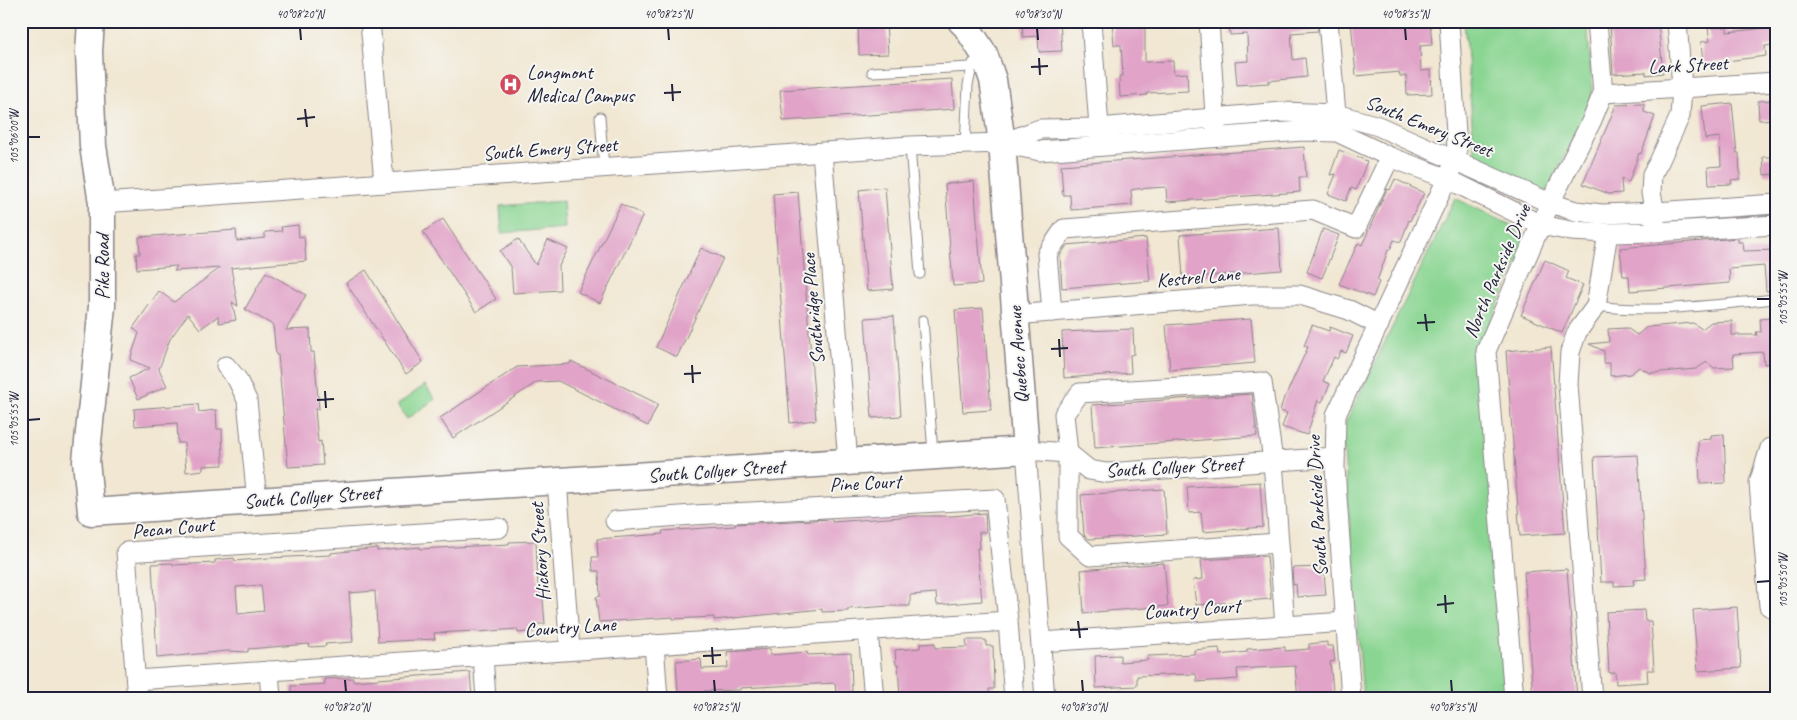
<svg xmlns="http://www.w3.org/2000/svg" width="1797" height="720" viewBox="0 0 1797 720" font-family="Caveat,sans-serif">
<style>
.green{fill:#8ad592;stroke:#567c66}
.building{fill:#e1a3c8;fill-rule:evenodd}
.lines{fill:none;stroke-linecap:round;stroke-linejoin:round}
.lane-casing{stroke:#8a8486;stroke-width:11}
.street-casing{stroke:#8a8486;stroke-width:21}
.secondary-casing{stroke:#8a8486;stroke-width:29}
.lane{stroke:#fff;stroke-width:9}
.street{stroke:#fff;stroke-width:19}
.secondary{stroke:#fff;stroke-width:26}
.ticks{fill:none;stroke:#22223b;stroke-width:2}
.labels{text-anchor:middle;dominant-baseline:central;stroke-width:4;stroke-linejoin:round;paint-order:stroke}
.street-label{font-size:20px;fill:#22223b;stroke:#f6f6f2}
.poi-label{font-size:20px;fill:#22223b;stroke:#f6f6f2;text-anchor:start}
.neatline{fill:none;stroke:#22223b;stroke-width:2}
.ticks-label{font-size:12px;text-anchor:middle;fill:#22223b}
</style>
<rect width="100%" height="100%" fill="#f6f6f2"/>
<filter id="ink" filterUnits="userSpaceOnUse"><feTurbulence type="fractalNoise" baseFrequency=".02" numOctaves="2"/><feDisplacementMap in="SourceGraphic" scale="10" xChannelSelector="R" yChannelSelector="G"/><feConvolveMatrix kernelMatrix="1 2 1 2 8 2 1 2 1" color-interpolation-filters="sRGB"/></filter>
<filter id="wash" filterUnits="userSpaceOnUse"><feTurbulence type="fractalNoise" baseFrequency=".0096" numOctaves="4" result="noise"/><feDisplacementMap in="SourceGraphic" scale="20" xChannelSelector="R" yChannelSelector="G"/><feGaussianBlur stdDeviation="1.12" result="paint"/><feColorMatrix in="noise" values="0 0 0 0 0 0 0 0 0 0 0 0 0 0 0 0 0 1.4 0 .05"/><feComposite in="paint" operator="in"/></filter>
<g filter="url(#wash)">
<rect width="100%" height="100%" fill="#f1e7d2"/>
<g class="green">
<polygon points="1464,21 1587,21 1592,82 1591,107 1546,192 1475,158"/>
<polygon points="1455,198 1513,226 1518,235 1527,241 1486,332 1507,699 1363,699 1343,439 1344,426"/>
<polygon points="563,201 565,228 502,233 500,206"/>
<polygon points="425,385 435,399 407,419 397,405"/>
</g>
<g id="blocks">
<g class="building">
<polygon points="858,21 886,21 888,54 859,55"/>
<polygon points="1022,21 1060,21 1062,51 1039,52 1038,36 1023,37"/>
<polygon points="1112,21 1145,21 1145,62 1173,61 1174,74 1187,73 1188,91 1147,93 1147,95 1120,97 1119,76 1123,76 1121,45 1114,45"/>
<polygon points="1229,21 1317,21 1318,31 1291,33 1293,60 1305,58 1307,77 1268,81 1269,83 1237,85 1235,62 1248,61 1247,34 1230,35"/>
<polygon points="1351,21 1430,21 1432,45 1420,46 1421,71 1431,70 1432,94 1407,95 1406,76 1400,76 1399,72 1356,76"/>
<polygon points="1610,21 1658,21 1663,73 1646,75 1646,72 1613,74"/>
<polygon points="1727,27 1727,32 1776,27 1776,45 1765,46 1766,56 1703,64 1701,42 1710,41 1708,28"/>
<polygon points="952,79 954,109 783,121 780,90"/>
<polygon points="1776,100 1776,119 1759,120 1758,101"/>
<polygon points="1732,103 1737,153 1739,153 1740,179 1731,180 1732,184 1709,185 1708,167 1721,166 1720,137 1705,139 1702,106"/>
<polygon points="1644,104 1644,112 1655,116 1641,154 1639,153 1629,182 1621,179 1622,193 1609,194 1583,184 1616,105"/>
<polygon points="1304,147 1306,177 1299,177 1300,192 1167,202 1166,187 1136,189 1131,190 1132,205 1071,210 1070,195 1063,195 1061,165"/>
<polygon points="1339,150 1367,161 1356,190 1351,188 1346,201 1328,194 1336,174 1330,175"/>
<polygon points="1763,157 1776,157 1776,174 1764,175"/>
<polygon points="1395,179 1424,193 1410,221 1409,220 1401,242 1394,240 1390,250 1388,250 1377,281 1379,282 1373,297 1339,284 1358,243 1362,245 1387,189 1390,190"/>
<polygon points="974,181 982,284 953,286 945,184"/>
<polygon points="885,187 893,289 867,291 859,190"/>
<polygon points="798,192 816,420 790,423 773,194"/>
<polygon points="621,204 643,215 600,303 578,292"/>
<polygon points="443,219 496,299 476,312 423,232"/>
<polygon points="298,225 299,237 304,236 306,261 231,268 238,306 232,302 236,320 219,323 218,316 200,329 188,314 170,339 159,369 167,386 138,399 129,378 150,368 130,360 139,333 133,328 159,291 174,302 220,268 174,271 177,266 137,269 136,254 140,254 139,237 236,230 237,241 265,238 265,232 282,231 281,227"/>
<polygon points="1279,228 1282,270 1183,278 1180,235"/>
<polygon points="1323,229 1339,235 1322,278 1307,272"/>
<polygon points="1146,238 1150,281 1062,288 1060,256 1067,245"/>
<polygon points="1738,238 1738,242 1743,242 1744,251 1776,250 1776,290 1766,291 1764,266 1729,269 1730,283 1630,291 1629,276 1623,276 1620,248"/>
<polygon points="518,239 536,265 548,240 568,249 559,266 560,290 513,293 511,268 500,251"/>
<polygon points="701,248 723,258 677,357 656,347"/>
<polygon points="1545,260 1569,271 1566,278 1583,285 1562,333 1521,315"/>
<polygon points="366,270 423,362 406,374 346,283"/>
<polygon points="266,272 306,295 286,330 310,329 311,352 314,352 319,409 315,409 318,442 321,441 323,465 288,467 278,355 276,355 273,325 245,309"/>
<polygon points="983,308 991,410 963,412 955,310"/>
<polygon points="894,316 901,416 872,418 865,318"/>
<polygon points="1776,317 1776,363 1764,364 1763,352 1733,354 1734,367 1714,368 1707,362 1696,369 1650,373 1639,367 1630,374 1610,376 1610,363 1604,363 1604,351 1589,344 1609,342 1608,329 1627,328 1637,335 1647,327 1693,323 1702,329 1711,322 1732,321 1732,335 1757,335 1756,332 1761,332 1760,319"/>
<polygon points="1251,319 1255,363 1170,370 1166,325"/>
<polygon points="1312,325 1329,331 1330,327 1353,336 1346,353 1341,351 1337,359 1334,357 1323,381 1330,384 1322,402 1318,400 1307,435 1282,427 1287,413 1280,411 1284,397 1285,397 1308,347 1304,346"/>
<polygon points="1133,329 1134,354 1130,355 1131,373 1064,378 1062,332"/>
<polygon points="1551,347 1565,533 1520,536 1506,351"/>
<polygon points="571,361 658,404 648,426 558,381 537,382 453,438 440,418 517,367 570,364"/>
<polygon points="1252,394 1257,436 1095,448 1092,405"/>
<polygon points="198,404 199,412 216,410 217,429 222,429 223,465 203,466 203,470 186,472 184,443 178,443 177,423 135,426 134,409"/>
<polygon points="1724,434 1726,483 1700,484 1698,440 1711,439 1711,435"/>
<polygon points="1638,455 1646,579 1633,580 1634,585 1614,586 1614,582 1601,582 1594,457"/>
<polygon points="1260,482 1263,527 1203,532 1201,512 1189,513 1187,487"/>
<polygon points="1164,489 1167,534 1089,539 1084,535 1081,495"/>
<polygon points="985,513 986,532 979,532 980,548 977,548 982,601 937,605 936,593 910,595 910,606 889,606 848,609 848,611 822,612 822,609 714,620 714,617 673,619 673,617 599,622 596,597 600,596 599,571 593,571 592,557 598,557 597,539 663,534 662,531 735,526 735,524 832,519 832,522 915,516 952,516"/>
<path d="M536,541l2,46 4,-1 3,38h-10l1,7 -18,2 -1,-4 -39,3 -1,-1 -43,2 1,6 -57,3 -3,-51 -26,2 4,49 -28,2 1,2 -16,1 -1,-3 -61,5v3l-21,-1 -70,7 -5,-94 21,-1v2l42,-2v-3l19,-2 1,3 34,-3 62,-3v-2l46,-5v3l43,-4v2l89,-5v-2zM261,585l3,26 -26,3 -2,-27z"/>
<polygon points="1267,556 1271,599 1196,605 1193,580 1203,579 1201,560"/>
<polygon points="1164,563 1168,606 1084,613 1081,570"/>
<polygon points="1320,567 1320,573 1324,573 1326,595 1297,597 1296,584 1293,585 1292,568"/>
<polygon points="1567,569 1577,699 1533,699 1524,572"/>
<polygon points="1737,607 1741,668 1698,671 1693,610"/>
<polygon points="1644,610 1645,621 1651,621 1654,670 1647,670 1648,682 1616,684 1615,672 1609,673 1606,612"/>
<polygon points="966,640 986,640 986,646 993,646 994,689 989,689 989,696 959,697 959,695 900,698 898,665 896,665 895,650 920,648 920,644 935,643 935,648 967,647"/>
<polygon points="1327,642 1327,646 1333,646 1335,661 1330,662 1334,699 1298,699 1295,666 1237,669 1238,679 1197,682 1196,674 1137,676 1137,686 1096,688 1095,656 1120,655 1120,662 1148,660 1148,656 1194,654 1194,650 1219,648 1220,655 1247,652 1247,649 1285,647 1285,651 1309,649 1309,644"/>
<polygon points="770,649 770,655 807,652 808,655 851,653 852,692 836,693 835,683 740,688 740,690 704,691 705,699 686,699 686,693 678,693 676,661 701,659 702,669 728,668 727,652"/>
<polygon points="470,672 472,699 292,699 291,686 325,684 324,679 353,678 353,681"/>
</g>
</g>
</g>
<g filter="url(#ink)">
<use href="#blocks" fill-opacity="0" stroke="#8a8486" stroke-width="1"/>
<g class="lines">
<defs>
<g id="lane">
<polyline points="872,72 971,67"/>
<polyline points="600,117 604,168"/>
<polyline points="965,145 968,85 973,63"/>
<polyline points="910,146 920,274"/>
<path d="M1596,306c59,8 121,-2 180,-7"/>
<polyline points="923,320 933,453"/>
</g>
<g id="street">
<polyline points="370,21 384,183"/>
<polyline points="1091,21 1100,140"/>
<polyline points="1209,21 1216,131"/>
<polyline points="1328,21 1337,126"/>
<polyline points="1603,93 1776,82"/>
<polyline points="1003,143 1040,129 1099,128 1282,112 1336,114 1378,126 1550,203 1576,211 1602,214 1655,212 1776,204"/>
<polyline points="822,152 848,462"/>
<polyline points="102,203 910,146 1002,143 1040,151 1302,131 1337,132 1390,157 1448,179 1541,225 1571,231 1608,233 1655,232 1776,225"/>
<polyline points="1655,223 1655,212 1651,193 1652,174 1659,162 1680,116 1682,88 1677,21"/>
<polyline points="1052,312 1047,254 1064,229 1313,210 1356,228 1390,157"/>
<polyline points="1015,315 1252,295 1300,295 1349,310 1379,325"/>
<polyline points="226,366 237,379 247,400 257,501"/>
<polyline points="1776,447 1770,448 1759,483 1769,606 1776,609"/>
<polyline points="557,481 570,650"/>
<polyline points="615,521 693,515 995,499 1008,621 1014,699"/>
<polyline points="1278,543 1090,556 1068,536 1068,453 1064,414 1080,393 1262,382 1273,461 1285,626"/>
<polyline points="868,631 874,699"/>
<polyline points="1041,642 1346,622"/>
<polyline points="654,644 658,699"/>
<polyline points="483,656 486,699"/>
<polyline points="269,671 271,699"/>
<polyline points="136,680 1008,621"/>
<polyline points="137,699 126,552 499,528"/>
<polyline points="1045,699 1026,450 1068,453 1089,470 1107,473 1335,457"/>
<polyline points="1351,699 1335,468 1336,415 1456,160 1457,149 1449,21"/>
<polyline points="1514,699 1486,351 1550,203 1592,120 1603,93 1597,21"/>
<polyline points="1592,699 1568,384 1570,352 1577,332 1596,306 1608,233"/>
</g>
<polyline id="secondary" points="91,21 89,52 93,146 102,203 102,306 86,461 91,512 1026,450 1002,143 993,80 984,54 966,26 961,21"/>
</defs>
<use href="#lane" class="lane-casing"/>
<use href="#street" class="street-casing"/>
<use href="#secondary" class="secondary-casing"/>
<use href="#lane" class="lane"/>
<use href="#street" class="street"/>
<use href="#secondary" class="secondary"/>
</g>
</g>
<path class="ticks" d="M300,28l1,12M668,28l1,12M1037,28l1,12M1405,28l1,12M1039,58l1,17M1031,67l17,-1M672,84l1,17M664,93l17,-1M305,109l2,18M297,119l18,-2M28,137h12M1757,299h13M1425,314l2,17M1417,323l18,-1M1059,339l1,18M1051,349l17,-1M692,365l1,18M684,374l17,-1M325,391l1,17M317,400l17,-1M28,420l12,-1M1757,582l13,-1M1445,595l1,18M1437,605l17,-2M1078,621l2,17M1070,630l18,-1M712,647l1,17M703,656l18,-1M345,680l1,12M714,680l1,12M1082,680l1,12M1451,680l1,12"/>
<defs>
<symbol id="hospital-disc" viewBox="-11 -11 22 22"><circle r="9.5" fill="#d1495b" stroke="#f6f6f2"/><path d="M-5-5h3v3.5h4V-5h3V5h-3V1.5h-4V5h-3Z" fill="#fff"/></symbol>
</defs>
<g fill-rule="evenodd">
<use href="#hospital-disc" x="498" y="72" width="25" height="25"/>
</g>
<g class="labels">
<g class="street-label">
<text transform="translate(1688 65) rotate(-3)">Lark Street</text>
<text transform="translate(1429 126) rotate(22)">South Emery Street</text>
<text transform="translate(550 149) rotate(-4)">South Emery Street</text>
<text transform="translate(102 267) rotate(-90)">Pike Road</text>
<text transform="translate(1497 271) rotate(-67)">North Parkside Drive</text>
<text transform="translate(1198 277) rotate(-5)">Kestrel Lane</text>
<text transform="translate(813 309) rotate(-95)">Southridge Place</text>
<text transform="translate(1018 355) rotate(-94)">Quebec Avenue</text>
<text transform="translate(1174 467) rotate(-3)">South Collyer Street</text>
<text transform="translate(716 471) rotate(-4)">South Collyer Street</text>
<text transform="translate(865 483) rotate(-3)">Pine Court</text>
<text transform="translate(312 497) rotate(-4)">South Collyer Street</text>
<text transform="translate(1317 506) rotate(-93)">South Parkside Drive</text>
<text transform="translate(173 528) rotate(-5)">Pecan Court</text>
<text transform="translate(540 552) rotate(-94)">Hickory Street</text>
<text transform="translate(1192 609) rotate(-4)">Country Court</text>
<text transform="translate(570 627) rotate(-4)">Country Lane</text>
</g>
<g class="poi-label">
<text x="527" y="72">Longmont<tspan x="527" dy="23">Medical Campus</tspan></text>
</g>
</g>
<rect width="1797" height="720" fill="none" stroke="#f6f6f2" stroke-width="55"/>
<rect x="28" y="28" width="1742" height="664" class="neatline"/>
<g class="ticks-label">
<text x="300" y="18">40°08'20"N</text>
<text x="668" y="18">40°08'25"N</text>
<text x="1037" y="18">40°08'30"N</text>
<text x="1405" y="18">40°08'35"N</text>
<text transform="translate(14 137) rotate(-90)" y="4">105°06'00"W</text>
<text transform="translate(1783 299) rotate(-90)" y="4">105°05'55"W</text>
<text transform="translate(14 420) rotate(-90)" y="4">105°05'55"W</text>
<text transform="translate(1783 581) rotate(-90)" y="4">105°05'50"W</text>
<text x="346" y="711">40°08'20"N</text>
<text x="715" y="711">40°08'25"N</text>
<text x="1083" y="711">40°08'30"N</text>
<text x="1452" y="711">40°08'35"N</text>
</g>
</svg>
